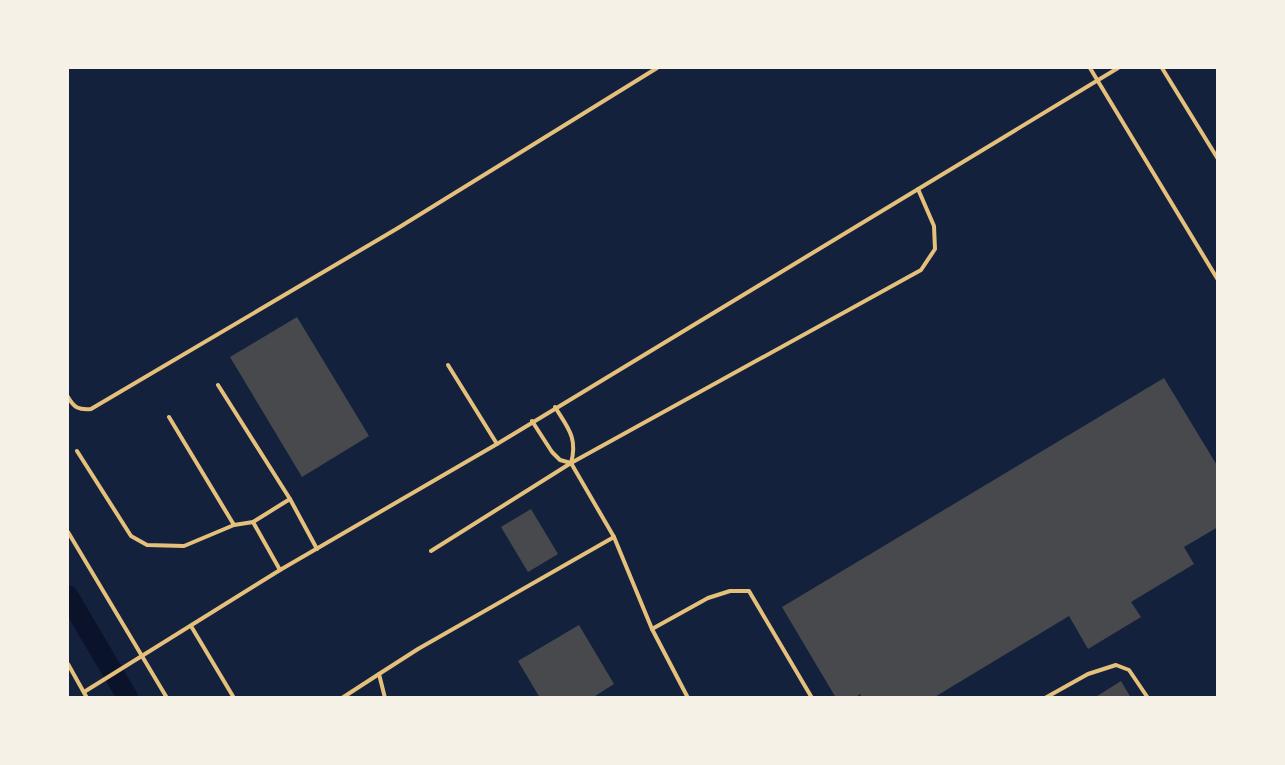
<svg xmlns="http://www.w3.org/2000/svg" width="1285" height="765" viewBox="0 0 1285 765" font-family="'DejaVu Sans',sans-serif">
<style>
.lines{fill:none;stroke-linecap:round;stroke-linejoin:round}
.canal{stroke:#0b132b;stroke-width:21}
.building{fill:#48494c}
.service{stroke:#e5c07b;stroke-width:4}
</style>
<rect width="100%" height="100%" fill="#14213d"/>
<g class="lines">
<polyline class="canal" points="68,596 128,698"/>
</g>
<g class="building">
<polygon points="297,317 369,436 302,477 230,357"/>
<polygon points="1164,378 1218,467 1218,527 1184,547 1194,564 1131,602 1141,617 1088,649 1069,616 933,698 862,698 860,694 855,698 836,698 782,607"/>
<polygon points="531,509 558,554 528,572 501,527"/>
<polygon points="579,625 614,684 592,698 540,698 518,661"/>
<polygon points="1121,681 1131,698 1094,698"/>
</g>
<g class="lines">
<g class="service">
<polyline points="1090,68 1218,280"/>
<polyline points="1162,68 1218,159"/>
<polyline points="448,365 497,444"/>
<polyline points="218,385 290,499 317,549"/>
<path d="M68,397c6,11 11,13 23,12l307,-181 259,-160"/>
<path d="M555,407c13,21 23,31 16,56"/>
<polyline points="169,417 234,525 253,522 290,499"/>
<polyline points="532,421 552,452 560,460 571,463 614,537 652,629 688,698"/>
<polyline points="77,451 131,536 147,545 184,546 234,525"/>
<polyline points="253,522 280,570"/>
<polyline points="68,532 167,698"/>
<polyline points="431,551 571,463 921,270 935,249 934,226 918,189"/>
<polyline points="191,626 234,698"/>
<polyline points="652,629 708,598 730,591 749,591 812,698"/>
<polyline points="68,664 87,698"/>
<polyline points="84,692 280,570 497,444 1118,68"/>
<polyline points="342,698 379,674"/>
<polyline points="385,698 379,674 418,649 614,537"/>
<polyline points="1045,698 1088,674 1116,665 1129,670 1148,698"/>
</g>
</g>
<rect width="1285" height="765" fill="none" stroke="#f6f1e7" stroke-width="138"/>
</svg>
